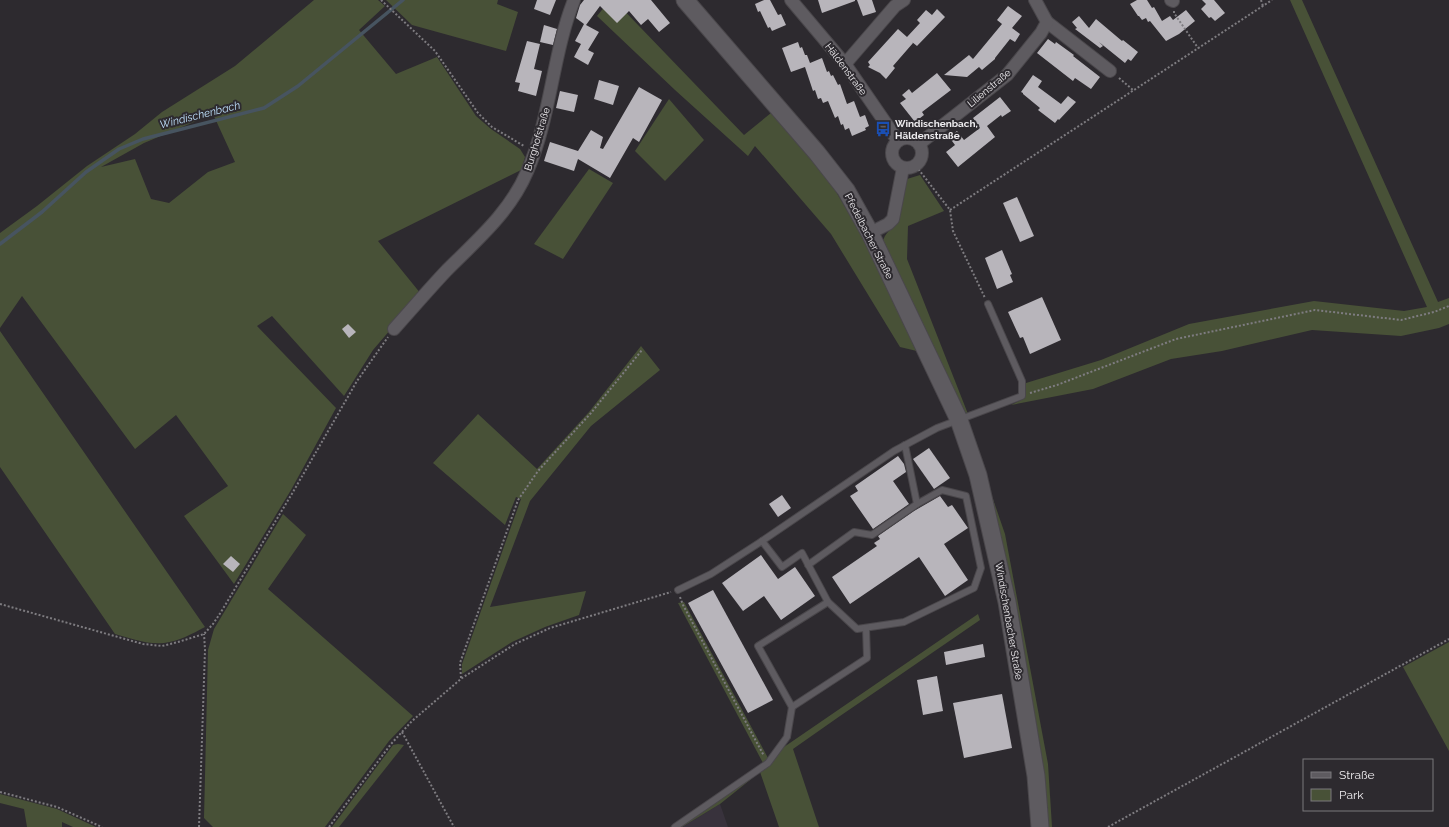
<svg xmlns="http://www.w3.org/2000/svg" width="1449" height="827" viewBox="0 0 1449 827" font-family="Raleway,sans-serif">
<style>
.built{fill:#38323c}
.green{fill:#485137;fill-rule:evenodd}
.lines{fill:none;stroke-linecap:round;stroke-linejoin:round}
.stream{stroke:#475460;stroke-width:3.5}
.building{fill:#b8b5bb}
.lane-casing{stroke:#4a474b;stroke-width:8}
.street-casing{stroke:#4a474b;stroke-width:14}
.secondary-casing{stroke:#4a474b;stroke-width:19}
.path{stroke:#7e7c80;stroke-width:2;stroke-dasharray:2 2;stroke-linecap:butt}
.lane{stroke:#5e5b60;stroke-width:6}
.street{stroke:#5e5b60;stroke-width:12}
.secondary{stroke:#5e5b60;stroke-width:17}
.labels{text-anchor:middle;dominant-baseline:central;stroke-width:4;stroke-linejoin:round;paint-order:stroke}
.street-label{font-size:10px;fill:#eeecef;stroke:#2d2a2f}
.poi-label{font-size:10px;font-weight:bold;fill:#eeecef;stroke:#2d2a2f;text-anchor:start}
.water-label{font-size:11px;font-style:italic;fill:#bddef9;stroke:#2d2a2f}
</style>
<rect width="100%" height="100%" fill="#2d2a2f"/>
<polygon class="built" points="720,804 728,827 682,827"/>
<g class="green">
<path d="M314,0h64l7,6 -26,24 37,44 41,-17 39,59 15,13 29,20 5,8 -4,13 -143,71 43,53 -48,56 -29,46 -72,-80 -15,10 79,82 -45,82 -57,94 -50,-68 44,-30 -52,-71 -41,34 -113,-153 -22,32v-95l37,-27 50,-40 48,-32 27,-22 73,-46zM213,114l22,48 -27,10 -39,31 -18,-4 -16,-40 -34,8 43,-24z"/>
<polygon points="386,0 498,0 497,4 518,12 506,51 412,25"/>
<polygon points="610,0 614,0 744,135 771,113 803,149 835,190 862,236 921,352 900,347 831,234 755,146 748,156 675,90 597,16"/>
<polygon points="1290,0 1302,0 1438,302 1449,298 1449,324 1439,328 1401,336 1312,330 1222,351 1171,359 1093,389 1011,405 1023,399 1026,383 1101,360 1189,324 1314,301 1404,311 1427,307"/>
<polygon points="669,99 704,140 665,181 635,151"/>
<polygon points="589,169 613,183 563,259 534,244"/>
<path d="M920,175l24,36 -36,15 -1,33 61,155 -8,-5 -78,-162c1,-12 6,-16 15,-23l10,-45z"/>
<path d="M0,331l205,296c-13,7 -26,14 -41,16 -16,2 -34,-5 -49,-9l-115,-167z"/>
<polygon points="641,346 660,370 591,426 530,501 490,607 586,591 579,615 545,627 512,642 462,674 462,664 521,499 516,497 505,525 433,463 478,414 537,469 589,412"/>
<polygon points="984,473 1005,534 1048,764 1052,827 1045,827"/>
<polygon points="283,514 306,535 268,589 413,716 389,741 325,827 213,827 204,818 208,650 214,629"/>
<path d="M684,602l84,156 210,-144 2,6c-62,43 -125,85 -187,129l26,78h-40l-19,-55 -40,32 -38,23h-12l93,-64 -85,-160z"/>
<polygon points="1449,642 1449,751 1403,667"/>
<polygon points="398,744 404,745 339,827 332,827 393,745"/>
<polygon points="0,794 57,809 96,827 73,827 62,822 62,827 27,827 24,809 0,803"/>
</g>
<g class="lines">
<polyline class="stream" points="0,244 42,212 86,172 119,149 143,139 264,108 298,86 403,0"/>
</g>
<g class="building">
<polygon points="537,0 556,0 550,15 534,9"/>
<polygon points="584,0 651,0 670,23 659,32 648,19 641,25 629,11 617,23 600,6 586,25 599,32 588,50 594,53 588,65 574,57 581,44 575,41 584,24 576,18 580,5"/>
<polygon points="764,0 770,0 778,15 781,14 786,25 772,31 770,27 768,28 760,11 758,12 755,4"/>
<polygon points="818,0 855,0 855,1 822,13"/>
<polygon points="857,0 872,0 876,12 863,16"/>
<polygon points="1137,0 1147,0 1152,8 1154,7 1162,21 1170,16 1173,20 1186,10 1195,21 1179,34 1166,41 1150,21 1148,22 1146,18 1142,20 1139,16 1138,16 1130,4"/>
<polygon points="1202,0 1214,0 1225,13 1215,21 1211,17 1209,18 1201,9 1206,4"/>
<polygon points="1008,6 1022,16 1012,28 1020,34 1015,42 1010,39 995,58 995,59 982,70 979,67 967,77 944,75 969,55 973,59 1002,24 997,20"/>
<polygon points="937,9 945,17 917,46 912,42 913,43 893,66 895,68 886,79 880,73 868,67 870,65 868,62 898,29 907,37 920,23 917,20 926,10 932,15"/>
<polygon points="1079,16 1089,28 1096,19 1122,41 1123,40 1138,52 1131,61 1128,59 1125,63 1099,42 1103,46 1100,48 1075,29 1077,28 1072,22"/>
<polygon points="544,25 557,29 553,45 540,42"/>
<polygon points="1048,39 1055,44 1056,42 1074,55 1073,56 1100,77 1091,89 1075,78 1073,81 1037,53"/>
<polygon points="527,41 540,44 534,69 542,71 536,96 518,91 520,83 515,82"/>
<polygon points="798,42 800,48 802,47 805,55 807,55 810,63 822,58 827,72 829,71 831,76 833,75 838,85 840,84 847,104 854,101 860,117 865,115 869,126 865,128 866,130 852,136 849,128 845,130 843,124 841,125 838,116 835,118 828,101 823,103 821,98 818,99 815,90 813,91 805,67 791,72 782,48"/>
<polygon points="937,73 951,90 922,112 924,115 915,122 900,103 906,99 902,95 909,89 912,93"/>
<polygon points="1033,75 1042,81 1038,87 1061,104 1068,96 1076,102 1059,120 1058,119 1055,123 1038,110 1040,108 1023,94 1023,93 1021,92"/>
<polygon points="599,80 619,86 613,105 594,99"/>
<polygon points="639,87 662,100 639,142 633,138 610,178 578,159 574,171 544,161 550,142 578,151 591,130 603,137 600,148 603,149"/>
<polygon points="560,91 578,95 574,112 556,108"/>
<polygon points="1000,97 1011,111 1002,117 1001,115 987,126 995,137 958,167 946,152 955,145 949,137 957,131 964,140 980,128 973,118"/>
<polygon points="1017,197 1034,236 1020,242 1003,203"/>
<polygon points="1002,250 1012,274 1010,275 1013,282 997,289 985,258"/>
<polygon points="1042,297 1061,340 1030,354 1023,337 1020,338 1008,312"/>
<polygon points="348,324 356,332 349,338 342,329"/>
<polygon points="929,448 950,478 934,489 913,459"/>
<polygon points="898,456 904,464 906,472 893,481 909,504 873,529 850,496 858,491 855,486"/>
<polygon points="782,495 791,508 778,517 769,504"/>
<polygon points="940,496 948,507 952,505 968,528 944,544 968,580 945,596 919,557 850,604 832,577 877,546 874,543 880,539 878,536 914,511"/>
<polygon points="761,555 778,579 795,567 815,596 781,620 764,596 743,611 722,583"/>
<polygon points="231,556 240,564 233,572 223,564"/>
<polygon points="713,590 773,700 748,713 688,603"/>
<polygon points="983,644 985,657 946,665 944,652"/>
<polygon points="937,676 943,711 923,715 917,680"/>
<polygon points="1002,694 1012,748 964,758 953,703"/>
</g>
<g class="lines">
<defs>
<g id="lane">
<polyline points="808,565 854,532 872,535 917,504 905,445"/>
<polyline points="678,590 711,574 762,541 894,451 937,428 1022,396 1022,381 988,304"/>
<polyline points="828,602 857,629 904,622 974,588 981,568 966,496 942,490 917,504"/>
<polyline points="792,707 867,658 866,628"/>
<polyline points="675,827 768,763 787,737 792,707 758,646 828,602 802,553 782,567 762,541"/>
</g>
<g id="street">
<polyline points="791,0 845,64 898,141"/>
<polyline points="1171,0 1173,1"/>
<polyline points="1047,22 1110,71"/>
<polyline points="845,64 895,6 904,0"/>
<circle cx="907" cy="153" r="15"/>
<polyline points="919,144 1007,75 1041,33 1047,22 1035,0"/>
<polyline points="870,233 888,224 893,219 903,168"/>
<path d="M394,329c18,-20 35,-40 53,-59 30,-30 63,-58 80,-98 24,-55 25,-116 47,-172"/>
</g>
<polyline id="secondary" points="685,0 817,153 846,190 870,233 959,420 978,475 1007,602 1036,776 1040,827"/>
</defs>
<use href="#lane" class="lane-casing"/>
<use href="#street" class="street-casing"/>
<use href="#secondary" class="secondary-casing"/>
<g class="path">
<polyline points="381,0 435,51 478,113 492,127 524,146"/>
<polyline points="1261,0 1263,6"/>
<polyline points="1174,11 1174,13 1198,48"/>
<polyline points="1119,78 1133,90"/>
<polyline points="916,166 950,210 953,231 985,298"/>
<polyline points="950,210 1272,0"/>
<polyline points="1030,393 1057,385 1176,339 1315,310 1401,320 1434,312 1449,306"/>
<polyline points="680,597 683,605 764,756"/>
<polyline points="0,604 143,644 162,646 178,642 204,634 213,624 221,612 293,492 357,381 388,337"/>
<polyline points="461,678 460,663 518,500 538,471 591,413 642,350"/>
<polyline points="402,732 454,827"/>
<polyline points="0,792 57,807 102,827"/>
<polyline points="199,827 205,650 204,634"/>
<polyline points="329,827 391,744 412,721 462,678 515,644 550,628 671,592"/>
<polyline points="1108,827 1449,639"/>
</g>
<use href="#lane" class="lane"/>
<use href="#street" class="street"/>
<use href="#secondary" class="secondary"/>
</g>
<defs>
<symbol id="bus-bare" viewBox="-9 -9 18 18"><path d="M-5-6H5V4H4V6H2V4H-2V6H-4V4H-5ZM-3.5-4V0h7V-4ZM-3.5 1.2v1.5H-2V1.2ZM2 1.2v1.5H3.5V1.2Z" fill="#1a4fb4" stroke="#2d2a2f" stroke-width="2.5" paint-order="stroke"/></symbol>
</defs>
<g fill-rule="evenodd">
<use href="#bus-bare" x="872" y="118" width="22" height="22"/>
</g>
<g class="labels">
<g class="street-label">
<text transform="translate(846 69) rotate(53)">Häldenstraße</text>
<text transform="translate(989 88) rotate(-40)">Lilienstraße</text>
<text transform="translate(537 139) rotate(-73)">Burghofstraße</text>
<text transform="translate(869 236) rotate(63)">Pfedelbacher Straße</text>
<text transform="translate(1009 621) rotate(80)">Windischenbacher Straße</text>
</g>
<g class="poi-label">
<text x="895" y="123">Windischenbach,<tspan x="895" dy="12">Häldenstraße</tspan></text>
</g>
<g class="water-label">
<text transform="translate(200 115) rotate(-14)">Windischenbach</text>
</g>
</g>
<rect x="1303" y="759" width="130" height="52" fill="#2d2a2f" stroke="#7a787c"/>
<rect x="1311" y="772" width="20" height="6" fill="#5e5b60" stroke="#7a787c"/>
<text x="1339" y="779" font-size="12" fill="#eeecef">Straße</text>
<rect x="1311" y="789" width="20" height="12" fill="#485137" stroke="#7a787c"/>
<text x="1339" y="799" font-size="12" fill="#eeecef">Park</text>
</svg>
